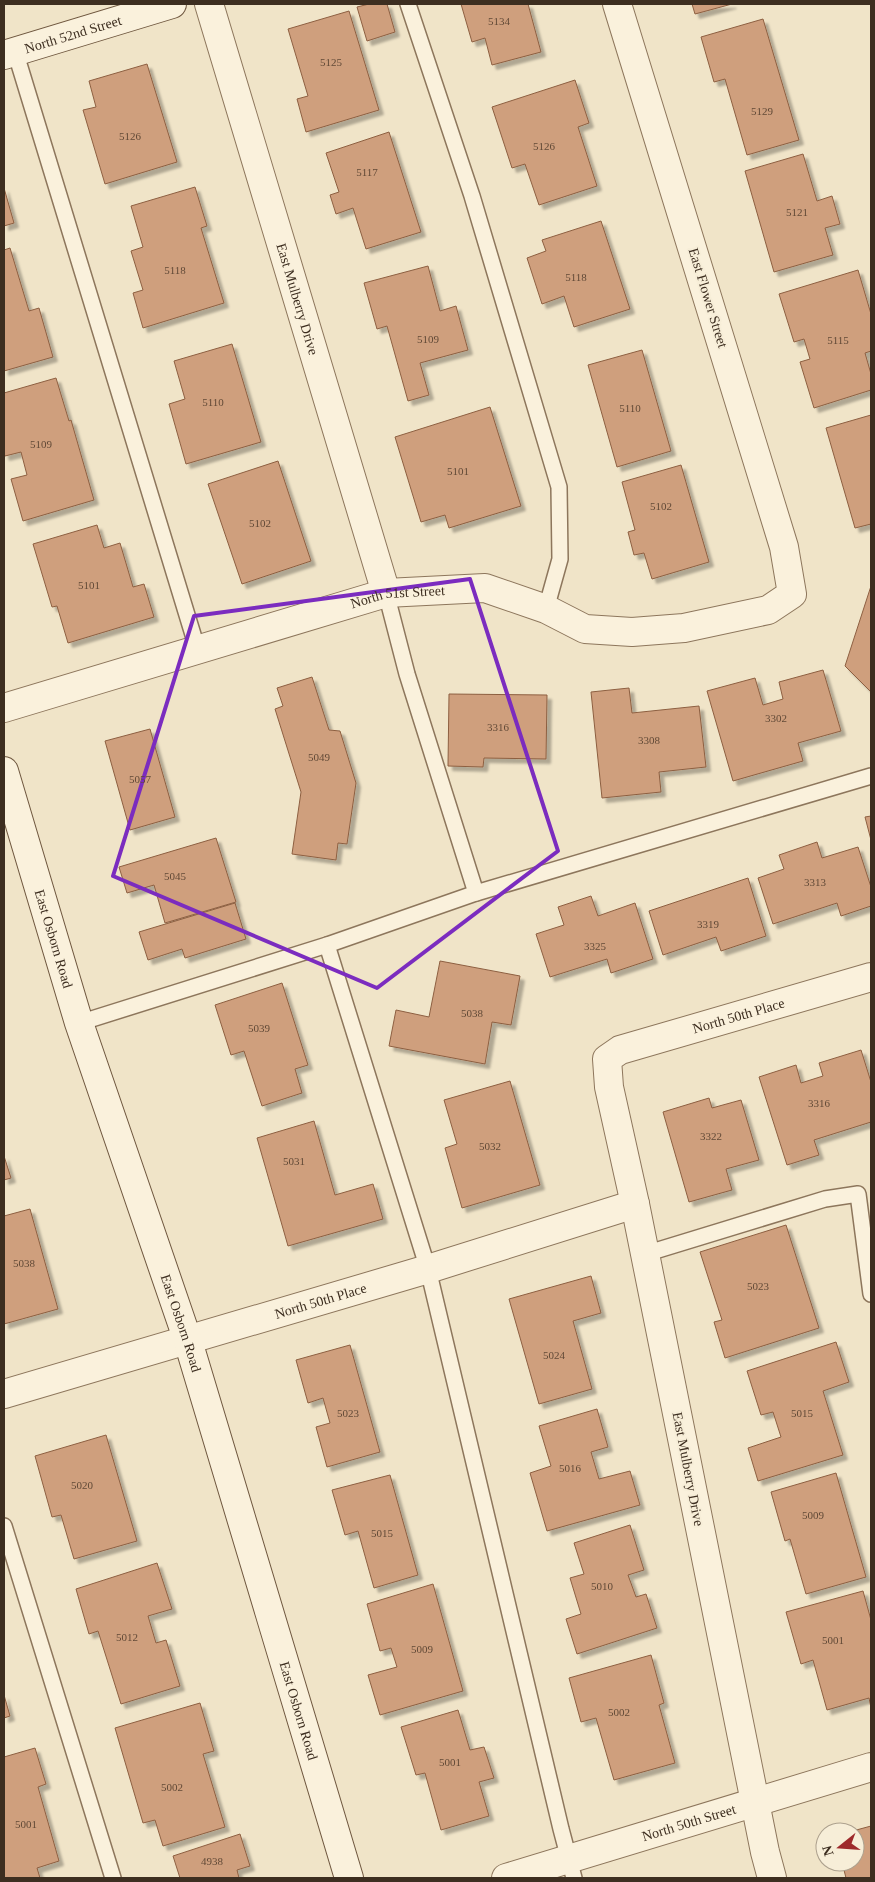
<svg xmlns="http://www.w3.org/2000/svg" width="875" height="1882" viewBox="0 0 875 1882" font-family="'Times New Roman',serif">
<style>
.building{fill:#cf9f7d;stroke:#8d5f41;filter:url(#shadow)}
.lines{fill:none;stroke-linecap:round;stroke-linejoin:round}
.lane-casing{stroke:#8d765c;stroke-width:18}
.street-casing{stroke:#8d765c;stroke-width:30}
.secondary-casing{stroke:#6f573f;stroke-width:30}
.lane{stroke:#faf1dc;stroke-width:15}
.street{stroke:#faf1dc;stroke-width:28}
.secondary{stroke:#faf1dc;stroke-width:28}
.marked{fill:none;stroke:#7b2cbf;stroke-width:4;stroke-linejoin:round}
.labels{text-anchor:middle;dominant-baseline:central;stroke-width:4;stroke-linejoin:round;paint-order:stroke}
.number-label{font-size:11px;fill:#624a37}
.street-label{font-size:14px;fill:#3d2e20;stroke:#f7eed8}
</style>
<defs>
<filter id="shadow"><feDropShadow dx="4.5" dy="4.5" stdDeviation="1" flood-color="#0004"/></filter>
</defs>
<rect width="100%" height="100%" fill="#f0e4c8"/>
<g class="building">
<polygon points="369,4 387,4 395,32 367,41 357,7"/>
<polygon points="461,4 528,4 541,52 492,65 485,38 472,42"/>
<polygon points="692,4 732,4 695,14"/>
<polygon points="349,11 379,110 306,132 297,99 308,96 288,29"/>
<polygon points="763,19 799,140 747,155 725,79 714,82 701,37"/>
<polygon points="147,64 177,162 105,184 83,110 96,107 89,81"/>
<polygon points="575,80 589,123 578,127 597,186 539,205 525,164 512,168 492,107"/>
<polygon points="389,132 421,232 366,249 353,208 336,214 330,195 339,192 326,153"/>
<polygon points="803,154 817,201 832,196 840,224 825,228 833,255 774,272 745,171"/>
<polygon points="195,187 207,226 201,228 224,303 143,328 133,293 143,290 131,251 143,247 131,206"/>
<polygon points="4,188 14,223 4,226"/>
<polygon points="601,221 630,309 574,327 564,296 542,304 527,258 546,251 542,240"/>
<polygon points="10,248 29,311 39,308 53,357 4,371 4,250"/>
<polygon points="428,266 440,311 456,306 468,350 420,363 429,395 408,401 387,326 377,329 364,283"/>
<polygon points="858,270 871,314 871,351 865,353 871,374 871,390 814,408 800,362 810,359 804,339 794,342 779,294"/>
<polygon points="232,344 261,442 186,464 169,404 185,399 174,361"/>
<polygon points="642,350 671,451 617,467 588,365"/>
<polygon points="56,378 69,421 71,420 94,500 23,521 11,479 27,475 21,452 5,456 4,454 4,393"/>
<polygon points="490,407 521,506 449,528 445,515 421,522 395,437"/>
<polygon points="871,415 871,524 855,528 826,428"/>
<polygon points="278,461 311,561 242,584 208,484"/>
<polygon points="681,465 709,562 652,579 644,553 634,555 628,532 635,530 622,482"/>
<polygon points="97,525 104,548 120,543 133,587 144,584 154,617 68,643 57,606 52,607 33,544"/>
<polygon points="871,586 871,692 845,666"/>
<polygon points="823,670 841,731 798,743 803,761 733,781 707,691 755,678 763,705 783,699 779,682"/>
<polygon points="312,677 329,730 340,731 356,783 347,844 338,843 336,860 292,854 301,792 275,709 283,706 277,688"/>
<polygon points="629,688 632,713 699,706 706,767 659,772 661,792 602,798 591,692"/>
<polygon points="449,694 547,695 546,759 484,758 483,767 448,766"/>
<polygon points="150,729 175,817 130,830 105,741"/>
<polygon points="871,816 871,840 865,817"/>
<polygon points="216,838 236,902 165,923 154,885 127,893 119,867"/>
<polygon points="817,842 822,858 858,847 871,887 871,906 841,916 837,903 773,924 758,878 784,869 779,855"/>
<polygon points="748,878 766,936 721,951 716,937 663,955 649,911"/>
<polygon points="591,896 598,916 635,903 653,959 611,973 607,959 550,977 536,934 564,925 558,907"/>
<polygon points="235,903 246,939 185,958 182,949 148,960 139,932"/>
<polygon points="440,961 520,976 511,1025 492,1022 485,1064 389,1046 396,1010 429,1017"/>
<polygon points="282,983 308,1065 295,1069 302,1093 262,1106 244,1051 231,1055 215,1005"/>
<polygon points="861,1050 871,1082 871,1122 814,1140 819,1155 787,1165 759,1077 796,1065 801,1083 823,1076 819,1063"/>
<polygon points="510,1081 540,1185 462,1208 445,1148 457,1144 444,1100"/>
<polygon points="709,1098 712,1108 741,1100 759,1160 726,1169 732,1190 689,1202 663,1112"/>
<polygon points="314,1121 335,1195 373,1184 383,1219 288,1246 257,1138"/>
<polygon points="4,1156 11,1178 4,1180"/>
<polygon points="30,1209 58,1309 4,1324 4,1216"/>
<polygon points="786,1225 819,1328 725,1358 714,1322 722,1320 700,1252"/>
<polygon points="591,1276 601,1313 573,1321 592,1389 539,1404 509,1299"/>
<polygon points="836,1342 849,1382 823,1391 843,1455 758,1481 748,1448 781,1437 773,1412 761,1415 747,1371"/>
<polygon points="350,1345 380,1452 327,1467 316,1427 330,1423 323,1398 308,1403 296,1360"/>
<polygon points="597,1409 608,1447 591,1452 599,1479 630,1471 640,1505 547,1531 530,1473 551,1466 539,1426"/>
<polygon points="106,1435 137,1541 74,1559 61,1515 52,1517 35,1456"/>
<polygon points="836,1473 866,1577 806,1594 790,1539 785,1541 771,1492"/>
<polygon points="390,1475 418,1575 374,1588 358,1531 345,1535 332,1490"/>
<polygon points="630,1525 644,1570 628,1575 636,1597 646,1594 657,1628 577,1654 566,1619 581,1614 570,1578 584,1574 574,1543"/>
<polygon points="157,1563 172,1609 148,1616 156,1643 166,1640 180,1686 121,1704 98,1631 89,1634 76,1589"/>
<polygon points="433,1584 463,1691 380,1715 368,1675 397,1667 391,1648 380,1651 367,1604"/>
<polygon points="863,1591 871,1620 871,1708 869,1698 827,1710 813,1660 801,1664 786,1612"/>
<polygon points="651,1655 664,1703 659,1705 675,1763 614,1780 596,1718 581,1722 569,1678"/>
<polygon points="4,1695 10,1716 4,1718"/>
<polygon points="200,1703 214,1751 203,1754 225,1827 163,1846 155,1820 143,1823 115,1728"/>
<polygon points="458,1710 470,1750 484,1747 494,1778 479,1782 489,1816 441,1830 425,1773 416,1775 401,1727"/>
<polygon points="35,1748 46,1784 38,1787 59,1861 37,1868 40,1878 4,1878 4,1757"/>
<polygon points="871,1826 871,1878 846,1878 842,1862 855,1862 855,1832 849,1832"/>
<polygon points="240,1834 250,1866 237,1870 239,1878 180,1878 173,1856"/>
</g>
<g class="lines">
<defs>
<g id="lane">
<polyline points="408,4 472,196 559,487 560,559 546,609"/>
<polyline points="15,51 198,651"/>
<polyline points="386,593 407,674 476,893"/>
<polyline points="327,945 428,1269 561,1829 574,1878"/>
<polyline points="79,1023 327,945 476,893 871,776"/>
<polyline points="645,1254 825,1199 858,1194 871,1294"/>
<polyline points="4,1526 113,1878"/>
</g>
<g id="street">
<path id="s1" d="M209,4l177,589"/>
<path id="s2" d="M4,708l382,-115 99,-5 61,21 39,20 47,3 52,-4 84,-18 24,-16 -8,-47 -167,-543"/>
<path id="s3" d="M4,1394l424,-125 207,-65"/>
<path id="s4" d="M506,1878l365,-111"/>
<path id="s5" d="M772,1878l-7,-26 -130,-648 -26,-117 -2,-28 13,-9 251,-73"/>
</g>
<g id="secondary">
<path id="s6" d="M4,55l168,-51"/>
<path id="s7" d="M4,771l75,252 109,318 161,537"/>
</g>
</defs>
<use href="#lane" class="lane-casing"/>
<use href="#street" class="street-casing"/>
<use href="#secondary" class="secondary-casing"/>
<use href="#lane" class="lane"/>
<use href="#street" class="street"/>
<use href="#secondary" class="secondary"/>
</g>
<path class="marked" d="M470,579l88,272 -181,137 -264,-112 81,-260z"/>
<g class="labels">
<g class="number-label">
<text x="499" y="21">5134</text>
<text x="331" y="62">5125</text>
<text x="762" y="111">5129</text>
<text x="130" y="136">5126</text>
<text x="544" y="146">5126</text>
<text x="367" y="172">5117</text>
<text x="797" y="212">5121</text>
<text x="175" y="270">5118</text>
<text x="576" y="277">5118</text>
<text x="428" y="339">5109</text>
<text x="838" y="340">5115</text>
<text x="213" y="402">5110</text>
<text x="630" y="408">5110</text>
<text x="41" y="444">5109</text>
<text x="458" y="471">5101</text>
<text x="661" y="506">5102</text>
<text x="260" y="523">5102</text>
<text x="89" y="585">5101</text>
<text x="776" y="718">3302</text>
<text x="498" y="727">3316</text>
<text x="649" y="740">3308</text>
<text x="319" y="757">5049</text>
<text x="140" y="779">5057</text>
<text x="175" y="876">5045</text>
<text x="815" y="882">3313</text>
<text x="708" y="924">3319</text>
<text x="595" y="946">3325</text>
<text x="472" y="1013">5038</text>
<text x="259" y="1028">5039</text>
<text x="819" y="1103">3316</text>
<text x="711" y="1136">3322</text>
<text x="490" y="1146">5032</text>
<text x="294" y="1161">5031</text>
<text x="24" y="1263">5038</text>
<text x="758" y="1286">5023</text>
<text x="554" y="1355">5024</text>
<text x="348" y="1413">5023</text>
<text x="802" y="1413">5015</text>
<text x="570" y="1468">5016</text>
<text x="82" y="1485">5020</text>
<text x="813" y="1515">5009</text>
<text x="382" y="1533">5015</text>
<text x="602" y="1586">5010</text>
<text x="127" y="1637">5012</text>
<text x="833" y="1640">5001</text>
<text x="422" y="1649">5009</text>
<text x="619" y="1712">5002</text>
<text x="450" y="1762">5001</text>
<text x="172" y="1787">5002</text>
<text x="26" y="1824">5001</text>
<text x="212" y="1861">4938</text>
</g>
<g class="street-label">
<text stroke="none"><textPath href="#s6" startOffset="72">North 52nd Street</textPath></text>
<text stroke="none"><textPath href="#s1" startOffset="308">East Mulberry Drive</textPath></text>
<text transform="translate(708 298) rotate(73)">East Flower Street</text>
<text stroke="none"><textPath href="#s2" startOffset="410">North 51st Street</textPath></text>
<text stroke="none"><textPath href="#s7" startOffset="175">East Osborn Road</textPath></text>
<text stroke="none"><textPath href="#s5" startOffset="975">North 50th Place</textPath></text>
<text stroke="none"><textPath href="#s3" startOffset="330">North 50th Place</textPath></text>
<text stroke="none"><textPath href="#s7" startOffset="580">East Osborn Road</textPath></text>
<text transform="translate(688 1469) rotate(79)">East Mulberry Drive</text>
<text stroke="none"><textPath href="#s7" startOffset="985">East Osborn Road</textPath></text>
<text stroke="none"><textPath href="#s4" startOffset="191">North 50th Street</textPath></text>
</g>
</g>
<rect width="875" height="1882" fill="none" stroke="#3d2e20" stroke-width="10"/>
<g transform="translate(840 1847) rotate(253)"><circle r="24" fill="#f7eed8" stroke="#ada18e"/>
<path d="M0-4L9 19L0 12L-9 19Z" fill="#9e2a2b"/>
<text y="-8" font-size="14" font-weight="bold" text-anchor="middle" fill="#3d2e20">N</text>
</g>
</svg>
